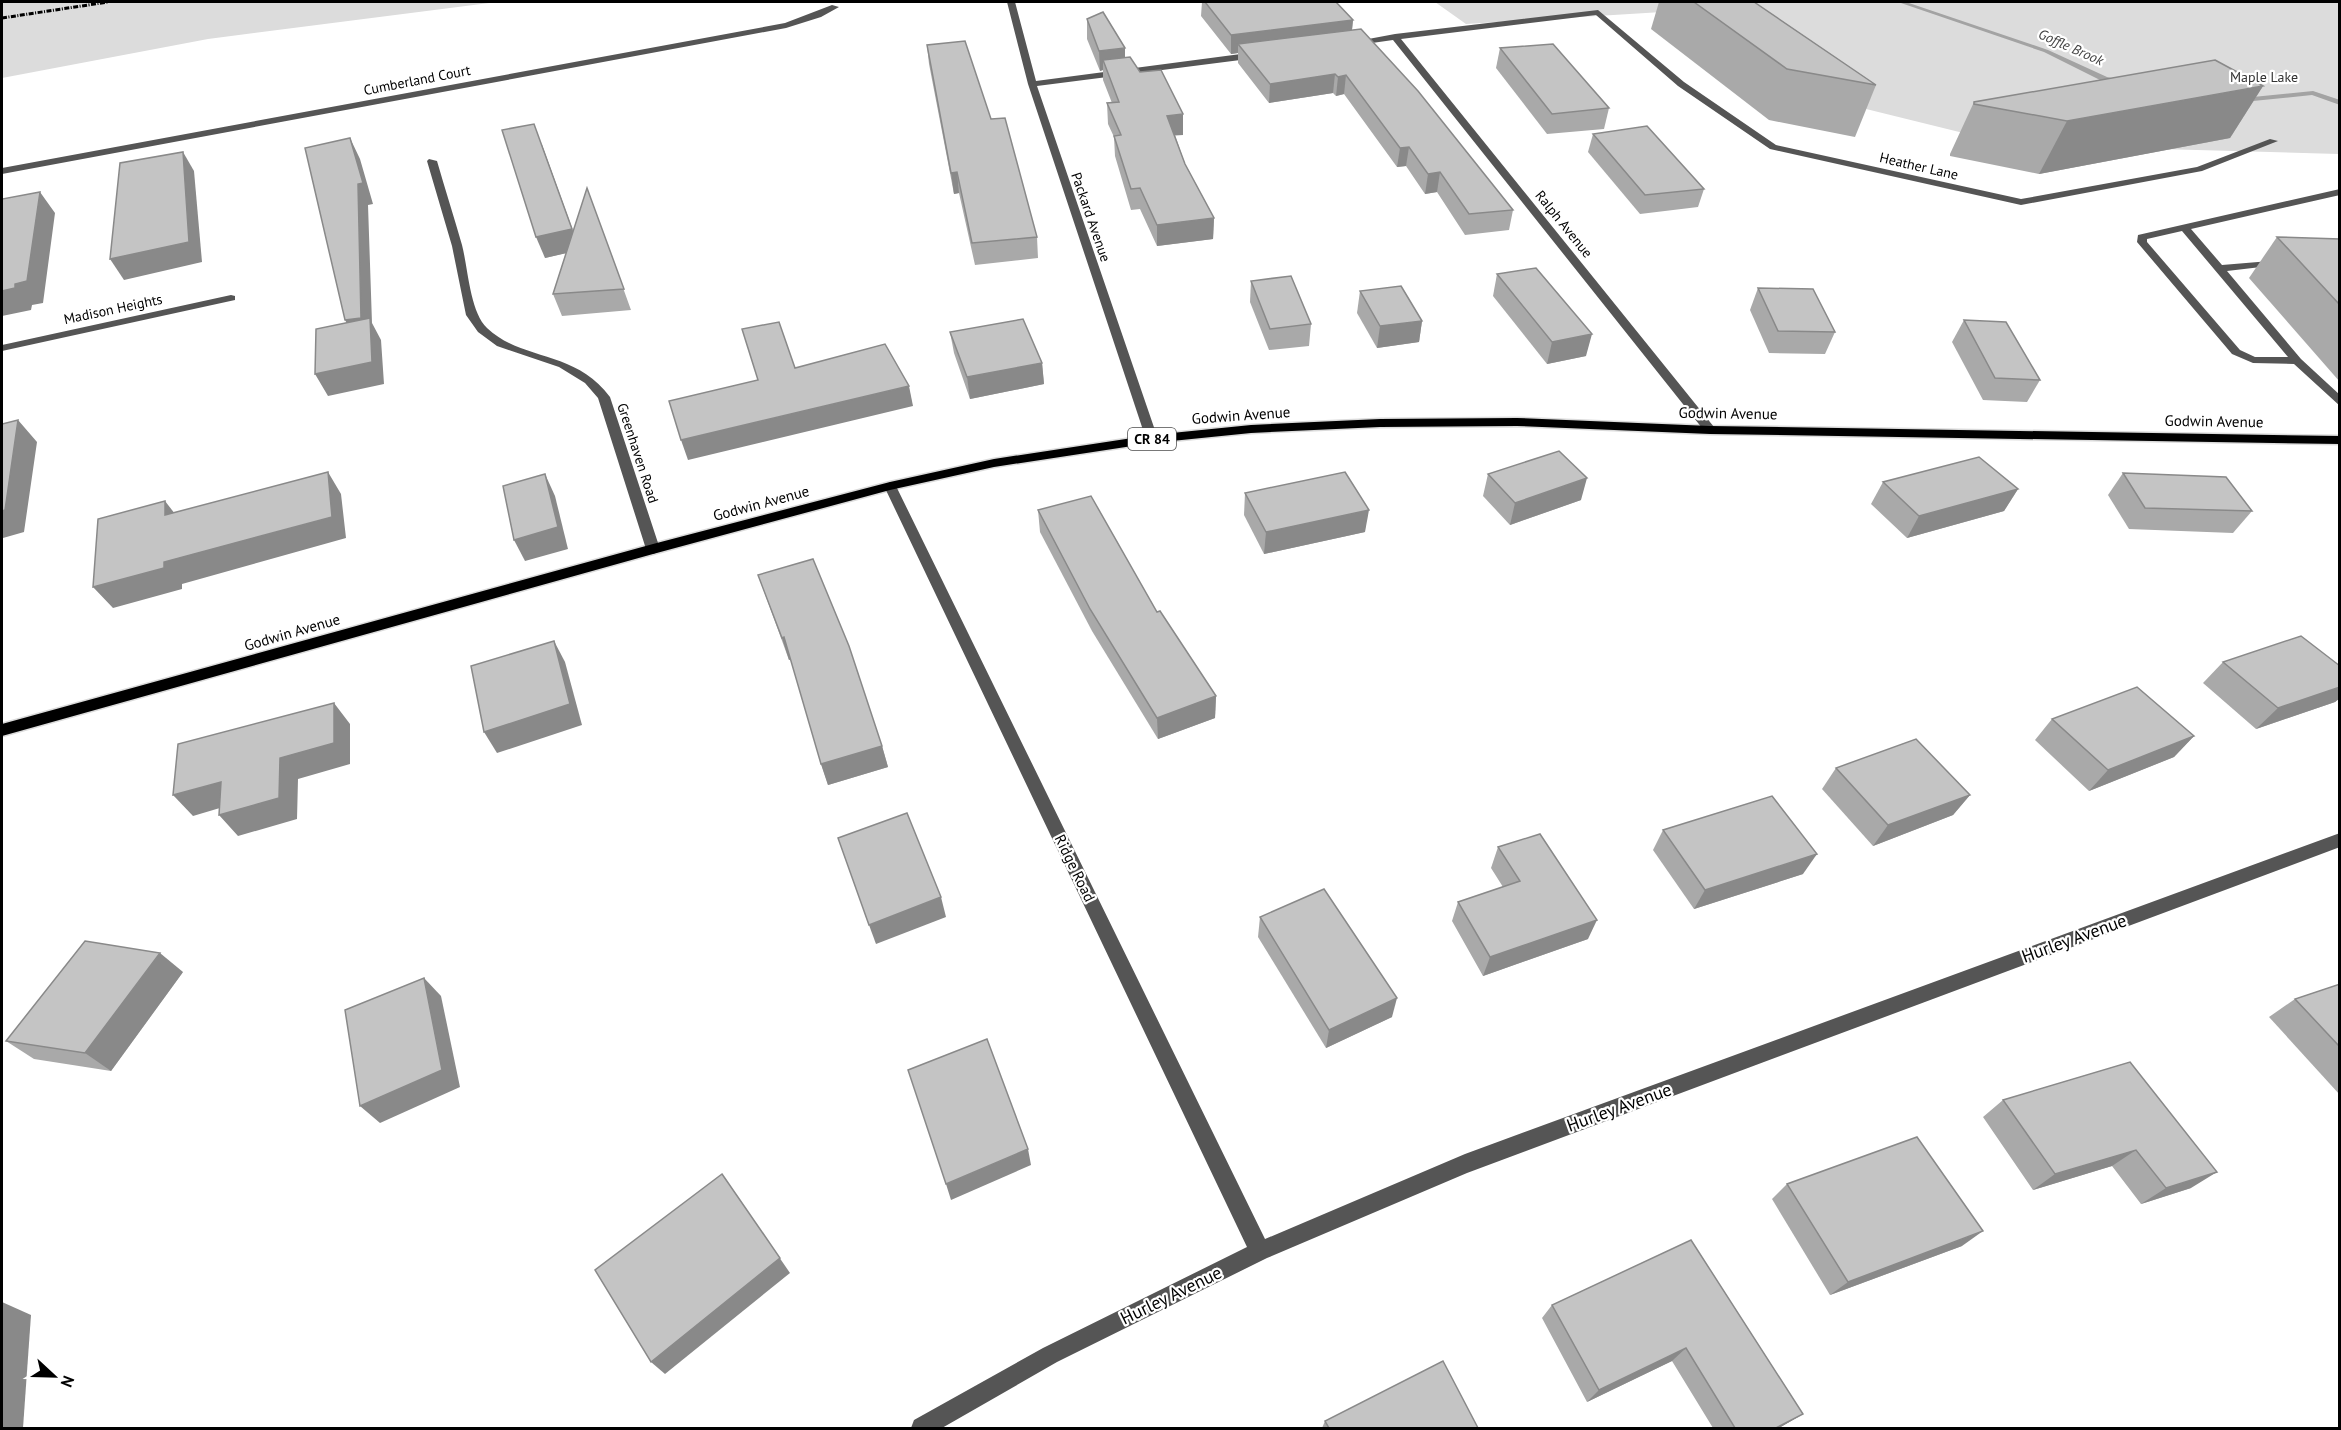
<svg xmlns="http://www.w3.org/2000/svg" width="2341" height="1430" viewBox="0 0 2341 1430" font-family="'PT Sans',sans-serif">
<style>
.green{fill:#dcdcdc}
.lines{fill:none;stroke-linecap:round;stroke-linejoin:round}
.stream{fill:#a3a3a3;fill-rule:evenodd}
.major-casing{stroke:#dbdbdb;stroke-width:3}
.minor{fill:#555;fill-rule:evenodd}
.major{fill:#000;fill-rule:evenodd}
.rail{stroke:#000;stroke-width:3;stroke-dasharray:5 1.5 1 1.5;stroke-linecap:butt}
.wall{fill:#a9a9a9}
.shaded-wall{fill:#898989}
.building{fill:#c4c4c4;stroke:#898989;stroke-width:1.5}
.labels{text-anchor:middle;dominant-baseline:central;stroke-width:4.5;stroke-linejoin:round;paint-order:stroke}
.far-water-label{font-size:14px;font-style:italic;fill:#444;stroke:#fff}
.far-park-label{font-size:14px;fill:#333;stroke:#fff}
.far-street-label{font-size:14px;fill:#000;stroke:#fff}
.shield{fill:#fff;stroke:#4c4c4c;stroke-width:1.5}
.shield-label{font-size:14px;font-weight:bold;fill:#000}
.street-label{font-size:15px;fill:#000;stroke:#fff}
.near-street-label{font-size:18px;fill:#000;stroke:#fff}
</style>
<rect width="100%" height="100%" fill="#fff"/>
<g class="green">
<polygon points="2,2 497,2 208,39 2,78"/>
<polygon points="1435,2 2339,2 2339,154 2012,145 1781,88 1727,8 1466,24"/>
</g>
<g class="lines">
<g class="stream">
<polygon points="1898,2 1906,2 2048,50 2107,77 2123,81 2119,83 2102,81 2044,52"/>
<polygon points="2313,91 2340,100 2340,105 2312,95 2253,101 2237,97 2241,95 2253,97"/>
</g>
<defs>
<polygon id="major" points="1517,418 1710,426 2340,436 2340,444 1710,434 1517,426 1380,427 1251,433 1152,443 994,467 890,490 653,554 2,736 2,724 653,544 890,482 994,459 1152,435 1251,425 1380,419"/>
</defs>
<use href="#major" class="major-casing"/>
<g class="minor">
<polygon points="1007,2 1015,2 1036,81 1256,52 1260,55 1256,58 1037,86 1158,439 1156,442 1148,442 1146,439 1028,84"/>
<polygon points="832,5 839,7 821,17 786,28 2,174 2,168 785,23"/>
<polygon points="1598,10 1684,82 1776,145 2021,199 2197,167 2270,139 2278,141 2202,171 2021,205 1770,149 1678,86 1596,15 1401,39 1714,427 1714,433 1706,433 1393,40 1351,46 1347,43 1395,34"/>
<path d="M429,159l8,2c8,28 17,56 25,84 6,23 8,67 25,83 36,34 87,21 123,69l50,152 -2,3 -5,2 -7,-5 -48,-151 -13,-15 -26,-16 -62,-21 -19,-14 -12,-17 -14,-69 -25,-85z"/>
<path d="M2340,189v6l-149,34 31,36 60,-5v4l-4,1 -51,6 74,88 39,36v11l-46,-42 -41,-1 -21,-9 -95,-112 1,-7zM2182,231l106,126h-33l-15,-7 -93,-108v-3z"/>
<polygon points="231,295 235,296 235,300 2,351 2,345"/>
<polygon points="890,482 896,486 1265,1239 1465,1154 2340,833 2340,847 1467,1173 1267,1258 1057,1362 942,1428 911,1428 914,1420 1043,1348 1247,1247 884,486"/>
</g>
<use href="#major" class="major"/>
<polyline class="rail" points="2,18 108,2"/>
</g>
<g class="wall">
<polygon points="1202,2 1336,2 1353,20 1352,30 1513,210 1509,230 1465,235 1437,192 1425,194 1406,166 1397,167 1344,94 1336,96 1333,93 1269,103 1238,63 1238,53 1231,54 1201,16"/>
<polygon points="1659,2 1754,2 1876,85 1855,137 1769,120 1651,29"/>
<polygon points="1087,19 1140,72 1183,135 1175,135 1185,164 1214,218 1213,239 1157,246 1140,209 1131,210 1115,156 1114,137 1108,124 1107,103 1112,103 1103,80 1103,70 1100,71 1087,39"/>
<polygon points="927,45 991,119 1037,237 1038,258 975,265 959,193 954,194 929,64"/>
<polygon points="1500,48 1609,108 1604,129 1547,134 1496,68"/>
<polygon points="2263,86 2230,138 2039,174 1950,156 1950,154 1974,102"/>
<polygon points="1593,134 1704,189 1698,207 1640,214 1588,152"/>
<polygon points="542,145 573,232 587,188 631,310 562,316 553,294 566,253 545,258"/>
<polygon points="2277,237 2340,239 2340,382 2249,278"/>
<polygon points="1497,274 1586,356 1547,364 1493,296"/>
<polygon points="1251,281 1311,324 1309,346 1269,350 1250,302"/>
<polygon points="1758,288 1835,332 1825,354 1769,353 1750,310"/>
<polygon points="1360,291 1422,321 1419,342 1377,348 1357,313"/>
<polygon points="1964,320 2040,380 2027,402 1983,400 1952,342"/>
<polygon points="950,332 1042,363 1044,384 970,399 954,353"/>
<polygon points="2123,473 2252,511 2233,533 2129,529 2108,495"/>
<polygon points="1488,474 1581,500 1510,525 1483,496"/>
<polygon points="1883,482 2018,489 2004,511 1907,538 1871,504"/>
<polygon points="1245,493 1365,532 1264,554 1244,515"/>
<polygon points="1038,510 1157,612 1216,696 1215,718 1158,739 1092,631 1040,532"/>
<polygon points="758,575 882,746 888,767 828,785 821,764 791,659 789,660"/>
<polygon points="2223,662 2340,666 2340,698 2335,702 2256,729 2203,683"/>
<polygon points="2052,719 2194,736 2174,757 2089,791 2035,740"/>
<polygon points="1836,768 1970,795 1953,815 1873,846 1822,789"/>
<polygon points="1663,830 1803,874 1694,909 1653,850"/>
<polygon points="1498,847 1588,939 1483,976 1452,921 1458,902 1503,887 1491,868"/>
<polygon points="1260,917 1392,1017 1326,1048 1258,937"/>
<polygon points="183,972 111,1071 34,1059 6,1041"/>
<polygon points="2340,984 2340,1095 2269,1017 2295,999"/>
<polygon points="2130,1062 2191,1188 2141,1204 2112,1166 2033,1190 1983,1117 2003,1100"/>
<polygon points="1787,1184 1962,1246 1830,1295 1772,1199"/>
<polygon points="1691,1240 1803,1414 1779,1428 1713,1428 1672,1361 1587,1402 1542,1318 1552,1305"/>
<polygon points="1325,1421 1478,1428 1322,1428"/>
</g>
<g class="shaded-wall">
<polygon points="1353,20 1351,39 1238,44 1238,53 1231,54 1231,35"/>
<polygon points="1125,48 1125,67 1103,60 1103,70 1100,71 1099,51"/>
<polygon points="1335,74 1333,93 1269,103 1270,84"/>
<polygon points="1346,75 1344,94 1336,96 1338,77"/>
<polygon points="2263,86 2230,138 2039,174 2067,121"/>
<polygon points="1183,114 1183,135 1167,136 1167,116"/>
<polygon points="350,138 360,159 373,204 368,205 372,323 381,340 384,384 328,396 315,374 357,341 345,320"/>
<polygon points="542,145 580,250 545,258 536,237"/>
<polygon points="1409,147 1406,166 1397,167 1400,148"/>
<polygon points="183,152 194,171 202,262 124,280 110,259"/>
<polygon points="957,172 959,193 954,194 951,173"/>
<polygon points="1440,172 1437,192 1425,194 1428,174"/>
<polygon points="40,192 55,213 43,303 32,305 31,310 2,316 2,291 15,284"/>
<polygon points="1214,218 1213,239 1157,246 1157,225"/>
<polygon points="1422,321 1419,342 1377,348 1380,326"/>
<polygon points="1592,334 1586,356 1547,364 1552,342"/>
<polygon points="1042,363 1044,384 970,399 967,377"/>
<polygon points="909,386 913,406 688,460 681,440"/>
<polygon points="18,420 37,442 24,532 3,538 2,542 2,511"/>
<polygon points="328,472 341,494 346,538 182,584 182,589 113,608 93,587 164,562"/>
<polygon points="545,474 555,496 568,549 525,561 514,540"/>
<polygon points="1587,478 1581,500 1510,525 1515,503"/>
<polygon points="2018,489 2004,511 1907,538 1919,516"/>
<polygon points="165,501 182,523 165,515"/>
<polygon points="1369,510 1365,532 1264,554 1266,532"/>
<polygon points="784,637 792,659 789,660 782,638"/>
<polygon points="554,641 565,662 582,725 497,753 484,732"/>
<polygon points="2340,687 2340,698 2335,702 2256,729 2278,708"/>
<polygon points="1216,696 1215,718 1158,739 1157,718"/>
<polygon points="334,703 350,724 350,764 298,779 297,819 238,836 219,815 280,758"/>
<polygon points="2194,736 2174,757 2089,791 2108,770"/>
<polygon points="882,746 888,767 828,785 821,764"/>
<polygon points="221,782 240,802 193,816 173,795"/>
<polygon points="1970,795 1953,815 1873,846 1888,825"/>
<polygon points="1817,854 1803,874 1694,909 1705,890"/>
<polygon points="941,897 946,917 876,944 869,925"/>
<polygon points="1597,920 1588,939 1483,976 1490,957"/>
<polygon points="160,953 183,972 111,1071 85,1053"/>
<polygon points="424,978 441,996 460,1087 380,1123 360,1106"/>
<polygon points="1397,998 1392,1017 1326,1048 1329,1030"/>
<polygon points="1028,1149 1031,1165 951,1200 946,1184"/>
<polygon points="2136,1150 2112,1166 2033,1190 2055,1174"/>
<polygon points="2217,1172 2191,1188 2141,1204 2166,1188"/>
<polygon points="722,1174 790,1273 665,1374 651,1362"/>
<polygon points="1983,1231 1962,1246 1830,1295 1848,1282"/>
<polygon points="2,1302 31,1315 23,1428 2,1428"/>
<polygon points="1686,1348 1672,1361 1587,1402 1599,1390"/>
<polygon points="1803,1414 1779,1428 1776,1428"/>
</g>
<g class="building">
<polygon points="1205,2 1336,2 1353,20 1231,35"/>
<polygon points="1694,2 1754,2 1876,85 1787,69"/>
<polygon points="1103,12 1125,48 1099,51 1087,19"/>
<polygon points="1361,29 1418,91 1513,210 1469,214 1440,172 1428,174 1409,147 1400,148 1346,75 1338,77 1335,74 1270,84 1238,44"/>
<polygon points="965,41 991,119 1005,118 1037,237 972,243 957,172 951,173 927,45"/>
<polygon points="1553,44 1609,108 1552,114 1500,48"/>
<polygon points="1130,57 1140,72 1161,70 1183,114 1167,116 1185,164 1214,218 1157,225 1140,188 1131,189 1114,136 1121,135 1107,103 1119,102 1103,60"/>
<polygon points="2215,60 2263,86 2067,121 1974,104 1974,102"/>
<polygon points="534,124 572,229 536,237 502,130"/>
<polygon points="1647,126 1704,189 1645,195 1593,134"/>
<polygon points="350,138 363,183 358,184 361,318 345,320 305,148"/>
<polygon points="183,152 189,242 110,259 120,163"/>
<polygon points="587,188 624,289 553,294"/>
<polygon points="40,192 27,281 15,284 15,288 2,291 2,199"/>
<polygon points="2277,237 2340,239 2340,305"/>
<polygon points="1536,268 1592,334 1552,342 1497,274"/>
<polygon points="1291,276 1311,324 1270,329 1251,281"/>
<polygon points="1401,286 1422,321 1380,326 1360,291"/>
<polygon points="1758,288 1813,289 1835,332 1778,331"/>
<polygon points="370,318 372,362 315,374 316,329"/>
<polygon points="1023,319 1042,363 967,377 950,332"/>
<polygon points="1964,320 2006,322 2040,380 1995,378"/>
<polygon points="779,322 795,368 885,344 909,386 681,440 669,401 758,380 742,329"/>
<polygon points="18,420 5,510 2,511 2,424"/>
<polygon points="1559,451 1587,478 1515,503 1488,474"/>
<polygon points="1979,457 2018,489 1919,516 1883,482"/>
<polygon points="328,472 332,517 164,562 164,568 93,587 98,519 165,501 165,515"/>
<polygon points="1345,472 1369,510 1266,532 1245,493"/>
<polygon points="2123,473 2226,477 2252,511 2145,508"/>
<polygon points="545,474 558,527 514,540 503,486"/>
<polygon points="1091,496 1157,612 1160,611 1216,696 1157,718 1090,609 1038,510"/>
<polygon points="813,559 849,646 882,746 821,764 784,637 782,638 758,575"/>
<polygon points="2301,636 2340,666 2340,687 2278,708 2223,662"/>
<polygon points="554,641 570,704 484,732 471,666"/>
<polygon points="2137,687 2194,736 2108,770 2052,719"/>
<polygon points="334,703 334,743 280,758 279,798 219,815 221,782 173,795 178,744"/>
<polygon points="1916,739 1970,795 1888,825 1836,768"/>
<polygon points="1772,796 1817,854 1705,890 1663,830"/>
<polygon points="907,813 941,897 869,925 838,838"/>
<polygon points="1540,834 1597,920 1490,957 1458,902 1520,881 1498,847"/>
<polygon points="1324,889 1397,998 1329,1030 1260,917"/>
<polygon points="85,941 160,953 85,1053 6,1041"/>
<polygon points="424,978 442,1070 360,1106 345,1010"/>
<polygon points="2340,984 2340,1047 2295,999"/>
<polygon points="987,1039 1028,1149 946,1184 908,1070"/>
<polygon points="2130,1062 2217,1172 2166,1188 2136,1150 2055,1174 2003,1100"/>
<polygon points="1917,1137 1983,1231 1848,1282 1787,1184"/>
<polygon points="722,1174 780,1258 651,1362 595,1270"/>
<polygon points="1691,1240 1803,1414 1776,1428 1735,1428 1686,1348 1599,1390 1552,1305"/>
<polygon points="1443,1361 1478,1428 1329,1428 1325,1421"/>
</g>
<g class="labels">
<g class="far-water-label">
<text transform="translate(2071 47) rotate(24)">Goffle Brook</text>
</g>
<g class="far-park-label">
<text x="2264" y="77">Maple Lake</text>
</g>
<g class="far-street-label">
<text transform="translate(417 80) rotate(-11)">Cumberland Court</text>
<text transform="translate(1919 166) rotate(13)">Heather Lane</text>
<text transform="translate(1091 217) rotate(71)">Packard Avenue</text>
<text transform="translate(1564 224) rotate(51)">Ralph Avenue</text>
<text transform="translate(113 309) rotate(-12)">Madison Heights</text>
<text transform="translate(638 453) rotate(72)">Greenhaven Road</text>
</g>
<rect class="shield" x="1128" y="428" width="48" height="22" rx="4.5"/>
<g class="shield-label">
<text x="1152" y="439">CR 84</text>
</g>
<g class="street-label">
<text transform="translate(1728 413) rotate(1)">Godwin Avenue</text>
<text transform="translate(1241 415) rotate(-4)">Godwin Avenue</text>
<text transform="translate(2214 421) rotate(1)">Godwin Avenue</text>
<text transform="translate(761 503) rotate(-15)">Godwin Avenue</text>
<text transform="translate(292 632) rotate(-16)">Godwin Avenue</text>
<text transform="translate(1075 868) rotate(64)">Ridge Road</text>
</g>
<g class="near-street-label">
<text transform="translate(2074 938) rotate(-20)">Hurley Avenue</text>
<text transform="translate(1619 1107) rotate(-20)">Hurley Avenue</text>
<text transform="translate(1171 1295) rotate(-26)">Hurley Avenue</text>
</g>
</g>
<rect width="2341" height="1430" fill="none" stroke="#000000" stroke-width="6"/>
<g transform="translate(54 1376) rotate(112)" stroke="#ffffff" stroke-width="4.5" paint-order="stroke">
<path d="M0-4.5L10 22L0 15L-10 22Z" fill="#000000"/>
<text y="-9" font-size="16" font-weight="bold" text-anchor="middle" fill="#000000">N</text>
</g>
</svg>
